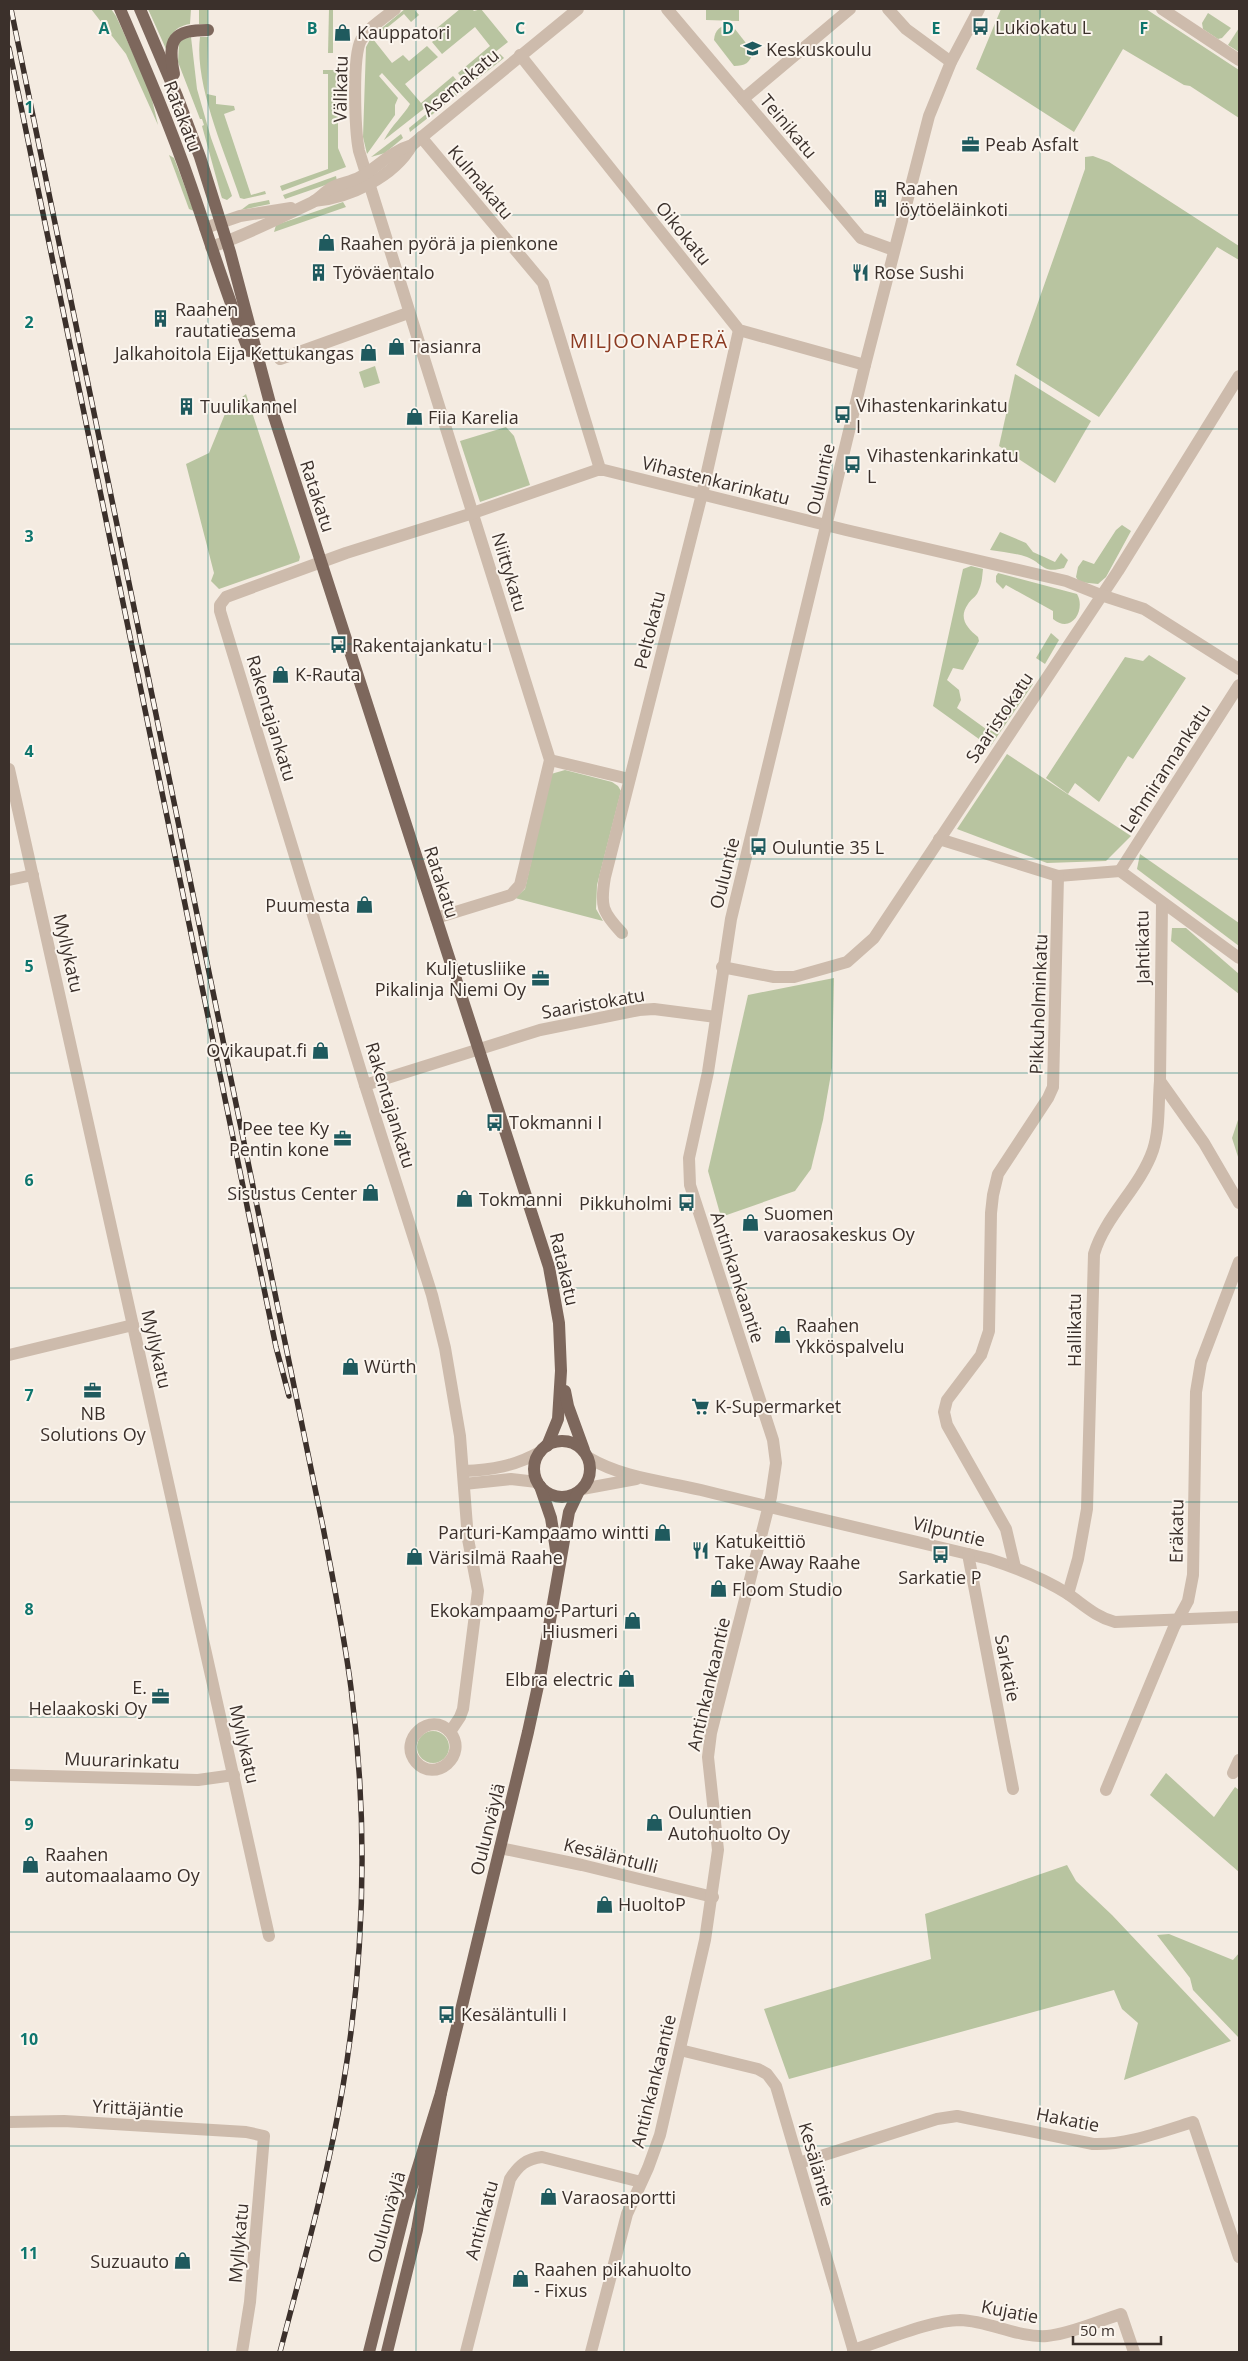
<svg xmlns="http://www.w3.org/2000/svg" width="1248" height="2361" viewBox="0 0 1248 2361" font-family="'Open Sans',sans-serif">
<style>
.green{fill:#b8c4a0}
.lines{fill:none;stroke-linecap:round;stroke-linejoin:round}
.minor{stroke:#cdbbac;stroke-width:12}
.major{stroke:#7d675c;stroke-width:12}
.rail-casing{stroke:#3b302b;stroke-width:5.5}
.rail{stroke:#fbf5ee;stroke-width:4;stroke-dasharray:11;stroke-linecap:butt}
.grid{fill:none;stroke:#0f766e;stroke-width:1;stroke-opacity:0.55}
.labels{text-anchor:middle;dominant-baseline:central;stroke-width:4;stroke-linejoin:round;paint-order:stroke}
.poi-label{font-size:18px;fill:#3b302b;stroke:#fbf5ee;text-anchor:start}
.street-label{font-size:18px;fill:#3b302b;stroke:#fbf5ee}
.quarter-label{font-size:20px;letter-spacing:1px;fill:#8c3b22;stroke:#fbf5ee}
.grid-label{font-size:16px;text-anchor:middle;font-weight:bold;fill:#0f766e;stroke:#fbf5ee;stroke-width:4;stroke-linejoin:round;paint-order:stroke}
</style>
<rect width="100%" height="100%" fill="#f4ebe1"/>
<g class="green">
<polygon points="91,9 111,9 116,16 150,91 158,125 126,54"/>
<path d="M148,9h43l-1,15c-16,3 -19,10 -24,25z"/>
<rect x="199" y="9" width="9" height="15"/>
<polygon points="329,9 333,9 333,53 328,53"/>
<path d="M405,9h9l5,6 -8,7 -7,-8 -31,25 19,24 11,-8 6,6 18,-15 11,11 -33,27 16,19 32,-27 5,6 -74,58c7,-14 20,-25 26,-36l-28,-31 -3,3 19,22 -3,7v10l-28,39 -4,-17 3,-90 6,-11z"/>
<polygon points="460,9 472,9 474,11 481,9 508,42 462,78 458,73 490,46 475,27 442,54 432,42 441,34 437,28"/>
<polygon points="706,9 739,9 739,21 706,20"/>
<polygon points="1001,9 1146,9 1239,70 1239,118 1190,86 1184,85 1123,49 1074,132 976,69"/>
<polygon points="1208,13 1231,28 1222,38 1218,39 1203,29 1202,23"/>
<path d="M731,24l22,28c-3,11 -8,14 -19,14l-20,-26c1,-11 6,-14 17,-16z"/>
<polygon points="1239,28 1239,52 1228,45"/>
<polygon points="191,37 197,89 211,138 231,193 232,196 227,200 222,198 221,195 202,126 204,125 202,119 200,119 178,62 179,43 185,38"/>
<path d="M200,37h8l-1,57 9,2v8l18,2 1,4 -11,4 27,81 14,-4 1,3 -22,5 -4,-1c-15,-46 -46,-113 -40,-161z"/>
<polygon points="500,54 504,58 410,132 409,128"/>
<polygon points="323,70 338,70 338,148 346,167 282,191 280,186 328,169 328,74 323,74"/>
<polygon points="401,134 403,138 385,153 371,157"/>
<polygon points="169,155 174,158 194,211 189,209"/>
<polygon points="1093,156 1109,162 1239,246 1239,260 1217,247 1099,417 1016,365 1085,169 1085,157"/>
<polygon points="336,176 337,181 285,199 283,195"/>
<polygon points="269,200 270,204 241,210 249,204"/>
<polygon points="343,202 346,207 274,232 276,225"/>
<polygon points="375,366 380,383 364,388 359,372"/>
<polygon points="1015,374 1091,421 1055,483 999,446"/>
<polygon points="246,394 300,557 299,561 219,589 211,581 214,573 186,464 209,453 227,409"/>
<polygon points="506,427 514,436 530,485 480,502 460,441"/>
<polygon points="1122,525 1131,531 1106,577 1098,584 1079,582 1076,577 1078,567 1083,560 1094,564 1116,530"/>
<path d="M1000,532l26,11 7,9 22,10 6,-9 7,7 -4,8c-22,6 -21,-5 -37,-11 -12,-4 -25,-5 -37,-7z"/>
<path d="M971,566l12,3c-1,9 -1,15 -5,23 -2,5 -7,7 -10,12 -10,14 -1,24 10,33l1,4 -16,29 -10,-2 -6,12 12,10 2,10 -4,8 29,21 16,-17 23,-33 8,5 -43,63 -57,-41 30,-137z"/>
<path d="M998,573l79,21c9,15 -5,41 -24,25v-8l-47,-26 -3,4 -7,-7v-6z"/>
<polygon points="1051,633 1059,640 1045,664 1036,658"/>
<polygon points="1149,655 1186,678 1133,759 1128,756 1099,802 1075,783 1068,794 1046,778 1125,657 1143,661"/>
<polygon points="1007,754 1131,836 1106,861 1047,863 957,829"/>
<polygon points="565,770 612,782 618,786 621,791 597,885 596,909 603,921 515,898 525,889 551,774"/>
<polygon points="1140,854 1239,923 1239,946 1137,869"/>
<polygon points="1172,928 1186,928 1239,974 1239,994 1171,941"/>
<polygon points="834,978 832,1068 823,1120 811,1169 795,1191 721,1217 708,1171 748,995"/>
<polygon points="1239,1117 1239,1160 1232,1138"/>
<circle cx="433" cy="1747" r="16"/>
<polygon points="1166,1773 1214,1817 1235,1787 1239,1790 1239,1872 1150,1795"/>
<polygon points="1067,1865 1076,1881 1112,1915 1231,2041 1124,2080 1138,2023 1122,2009 1114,1990 789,2079 764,2009 931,1959 925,1914"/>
<polygon points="1169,1934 1233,1960 1239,1953 1239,2038 1193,1990 1190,1978 1157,1935"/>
</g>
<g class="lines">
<g class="minor">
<path d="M395,9c-11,9 -26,18 -34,31 -9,17 -6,91 -2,111l191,609 -30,125 -9,10 -75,23"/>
<polyline points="667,9 861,238 894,250"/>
<polyline points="888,9 906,29 951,62"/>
<polyline points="1162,9 1239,60"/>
<polyline points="520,55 739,330 865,365"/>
<polyline points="743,99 850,9"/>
<polyline points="421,137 543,283 600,469"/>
<path d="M314,201c35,-3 80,-24 98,-56"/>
<polyline points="205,228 240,216 291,208"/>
<path d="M211,247c36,-12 68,-29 102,-45 6,-4 12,-10 18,-14 9,-5 20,-6 29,-11 18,-10 31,-26 52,-32l166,-136"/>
<polyline points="280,359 408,313"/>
<polyline points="550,760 629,779"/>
<polyline points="9,769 269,1936"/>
<polyline points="939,839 1058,876 1120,871 1239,958"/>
<polyline points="1120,871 1239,685"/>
<polyline points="9,880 33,875"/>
<polyline points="1162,904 1160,1081 1204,1143 1239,1203"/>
<path d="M622,933c-20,-21 -22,-27 -17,-56l97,-383 37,-164"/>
<polyline points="722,967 774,977 794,977 847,962 874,938 1118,571 1239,376"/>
<polyline points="365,1085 540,1030 639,1010 654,1009 716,1017"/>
<polyline points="9,1355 133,1325"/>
<path d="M589,1458c34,20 74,23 112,32 96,24 192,46 288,69 28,9 54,19 79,35 16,11 28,23 47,28l124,-5"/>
<path d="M463,1471c29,-1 52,-5 77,-19"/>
<polyline points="464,1484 511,1479 537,1482"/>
<polyline points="582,1489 636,1479"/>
<polyline points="968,1554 1013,1789"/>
<polyline points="1015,1567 1006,1529 947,1425 944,1412 947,1400 981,1355 989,1331 991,1213 993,1195 998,1174 1048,1098 1053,1087 1058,876"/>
<path d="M1068,1594l10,-35 9,-50 7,-255c11,-38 46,-66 59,-104 7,-22 5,-46 7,-69"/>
<path d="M450,1732c-19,-22 -53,8 -34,30 19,22 53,-7 34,-30l10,-15 3,-8 15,-118 -10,-52 -8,-103 -15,-88 -13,-53 -67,-210 -145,-474v-6l6,-8 120,-44 127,-40 127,-44 246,61 220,51 35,14 43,14 95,60"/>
<polyline points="1233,1773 1239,1760"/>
<polyline points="9,1775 198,1780 234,1775"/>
<polyline points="1106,1790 1174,1627 1188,1601 1193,1575 1196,1392 1201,1362 1239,1262"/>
<polyline points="500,1848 582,1865 713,1897"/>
<polyline points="680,2050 758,2069 767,2074 776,2086 854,2352"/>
<polyline points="9,2122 64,2121 246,2132 264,2136 250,2302 242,2352"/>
<path d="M799,2163l138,-44 20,-3 136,28c35,1 67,-12 100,-22l46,135"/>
<path d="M853,2350c30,-9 78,-30 107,-30 30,1 58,18 87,16 23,-2 52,-15 74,-22l13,38"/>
<path d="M466,2352l44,-173c9,-14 16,-20 32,-22l99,25"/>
<polyline points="591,2352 627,2214 648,2168 660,2135 705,1940 718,1850 708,1757 711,1733 771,1497 776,1463 773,1440 690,1185 689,1158 708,1072 731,919 865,365 929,116 951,62 979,9"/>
</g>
<g class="major">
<path d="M120,9c25,58 50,116 71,177 19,55 36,111 58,165"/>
<polyline points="140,9 177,96 200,157 230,252 271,407 549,1267 559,1323 561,1371 558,1419 547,1446"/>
<path d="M174,74c-7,-35 -1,-44 34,-44"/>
<polyline points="565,1391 568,1406 584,1450"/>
<circle cx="562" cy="1469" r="28"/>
<polyline points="540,1486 551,1518 557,1556"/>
<polyline points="441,2093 528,1732 541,1672 569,1512 578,1493"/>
<polyline points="369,2352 405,2209 441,2093 417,2230 387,2352"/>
</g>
<defs>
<g id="rail">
<path d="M11,9l312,1518c10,53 21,107 28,161 17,132 14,267 -8,398 -15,90 -40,178 -63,266"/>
<polyline points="9,48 276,1347 289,1396"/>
</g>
</defs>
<use href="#rail" class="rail-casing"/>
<use href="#rail" class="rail"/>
</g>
<path class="grid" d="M208,9v2343M416,9v2343M624,9v2343M832,9v2343M1040,9v2343M9,215h1230M9,429h1230M9,644h1230M9,859h1230M9,1073h1230M9,1288h1230M9,1502h1230M9,1717h1230M9,1932h1230M9,2146h1230"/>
<defs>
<symbol id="bus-bare" viewBox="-9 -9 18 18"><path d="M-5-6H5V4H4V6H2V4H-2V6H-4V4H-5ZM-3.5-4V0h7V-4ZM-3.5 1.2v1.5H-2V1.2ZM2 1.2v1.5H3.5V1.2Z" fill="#1f5a5e" stroke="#fbf5ee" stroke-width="2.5" paint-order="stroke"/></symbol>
<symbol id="shop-bare" viewBox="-9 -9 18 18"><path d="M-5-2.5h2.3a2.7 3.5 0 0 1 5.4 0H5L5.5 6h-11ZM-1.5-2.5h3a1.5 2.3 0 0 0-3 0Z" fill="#1f5a5e" stroke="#fbf5ee" stroke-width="2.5" paint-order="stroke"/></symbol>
<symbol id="school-bare" viewBox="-9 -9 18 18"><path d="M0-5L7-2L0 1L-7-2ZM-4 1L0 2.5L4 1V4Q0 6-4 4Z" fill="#1f5a5e" stroke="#fbf5ee" stroke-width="2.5" paint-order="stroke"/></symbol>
<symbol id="office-bare" viewBox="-9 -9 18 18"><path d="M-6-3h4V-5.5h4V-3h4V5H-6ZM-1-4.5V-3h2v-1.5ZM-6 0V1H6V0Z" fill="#1f5a5e" stroke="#fbf5ee" stroke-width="2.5" paint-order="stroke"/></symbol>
<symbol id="building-bare" viewBox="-9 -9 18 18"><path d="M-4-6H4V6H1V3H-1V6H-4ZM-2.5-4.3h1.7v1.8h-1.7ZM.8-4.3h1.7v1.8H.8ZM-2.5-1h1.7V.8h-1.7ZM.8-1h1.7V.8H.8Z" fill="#1f5a5e" stroke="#fbf5ee" stroke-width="2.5" paint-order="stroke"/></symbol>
<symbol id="restaurant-bare" viewBox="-9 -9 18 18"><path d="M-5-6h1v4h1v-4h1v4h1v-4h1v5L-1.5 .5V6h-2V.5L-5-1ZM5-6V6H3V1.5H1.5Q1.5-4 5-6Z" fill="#1f5a5e" stroke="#fbf5ee" stroke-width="2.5" paint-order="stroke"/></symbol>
<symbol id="supermarket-bare" viewBox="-9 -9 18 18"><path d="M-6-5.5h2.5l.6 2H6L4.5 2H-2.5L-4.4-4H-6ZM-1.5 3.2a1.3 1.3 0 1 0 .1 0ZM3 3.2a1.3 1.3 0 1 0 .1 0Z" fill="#1f5a5e" stroke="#fbf5ee" stroke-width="2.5" paint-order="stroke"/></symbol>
</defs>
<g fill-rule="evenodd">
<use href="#bus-bare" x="968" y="14" width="25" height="25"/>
<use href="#shop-bare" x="330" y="20" width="25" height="25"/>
<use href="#school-bare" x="740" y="36" width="25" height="25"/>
<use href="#office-bare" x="958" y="132" width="25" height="25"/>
<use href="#building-bare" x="868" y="186" width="25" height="25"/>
<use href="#shop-bare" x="314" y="230" width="25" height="25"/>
<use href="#building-bare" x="306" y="260" width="25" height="25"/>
<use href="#restaurant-bare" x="848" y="260" width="25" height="25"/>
<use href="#building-bare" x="148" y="306" width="25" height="25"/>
<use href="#shop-bare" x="384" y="334" width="25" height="25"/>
<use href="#shop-bare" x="356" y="340" width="25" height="25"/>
<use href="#building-bare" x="174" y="394" width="25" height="25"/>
<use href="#bus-bare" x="830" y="402" width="25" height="25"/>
<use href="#shop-bare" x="402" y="404" width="25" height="25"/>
<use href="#bus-bare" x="840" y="452" width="25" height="25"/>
<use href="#bus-bare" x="326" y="632" width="25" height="25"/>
<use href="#shop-bare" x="268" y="662" width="25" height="25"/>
<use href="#bus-bare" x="746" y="834" width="25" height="25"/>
<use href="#shop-bare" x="352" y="892" width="25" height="25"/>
<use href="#office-bare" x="528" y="966" width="25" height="25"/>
<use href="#shop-bare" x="308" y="1038" width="25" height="25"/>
<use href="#bus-bare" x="482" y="1110" width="25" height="25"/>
<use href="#office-bare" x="330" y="1126" width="25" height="25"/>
<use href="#shop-bare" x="358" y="1180" width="25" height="25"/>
<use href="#shop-bare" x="452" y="1186" width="25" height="25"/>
<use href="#bus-bare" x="674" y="1190" width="25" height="25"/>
<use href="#shop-bare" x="738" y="1210" width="25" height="25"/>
<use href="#shop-bare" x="770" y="1322" width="25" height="25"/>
<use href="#shop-bare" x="338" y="1354" width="25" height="25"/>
<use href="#office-bare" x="80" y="1378" width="25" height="25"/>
<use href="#supermarket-bare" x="688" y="1394" width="25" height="25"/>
<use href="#shop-bare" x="650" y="1520" width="25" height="25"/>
<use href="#restaurant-bare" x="688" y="1538" width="25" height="25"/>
<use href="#bus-bare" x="928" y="1542" width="25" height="25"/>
<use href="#shop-bare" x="402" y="1544" width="25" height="25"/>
<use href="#shop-bare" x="706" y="1576" width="25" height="25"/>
<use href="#shop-bare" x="620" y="1608" width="25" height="25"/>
<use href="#shop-bare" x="614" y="1666" width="25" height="25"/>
<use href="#office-bare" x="148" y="1684" width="25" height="25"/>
<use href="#shop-bare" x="642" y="1810" width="25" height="25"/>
<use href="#shop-bare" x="18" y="1852" width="25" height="25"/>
<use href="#shop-bare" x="592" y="1892" width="25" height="25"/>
<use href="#bus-bare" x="434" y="2002" width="25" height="25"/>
<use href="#shop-bare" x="536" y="2184" width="25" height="25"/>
<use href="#shop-bare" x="170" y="2248" width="25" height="25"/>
<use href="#shop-bare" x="508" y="2266" width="25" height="25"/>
</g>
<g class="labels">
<g class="poi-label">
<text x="995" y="27">Lukiokatu L</text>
<text x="357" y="32">Kauppatori</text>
<text x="766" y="49">Keskuskoulu</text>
<text x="985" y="144">Peab Asfalt</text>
<text x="895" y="188">Raahen<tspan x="895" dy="21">löytöeläinkoti</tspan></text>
<text x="340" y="243">Raahen pyörä ja pienkone</text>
<text x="333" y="272">Työväentalo</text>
<text x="874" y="272">Rose Sushi</text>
<text x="175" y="309">Raahen<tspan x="175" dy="21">rautatieasema</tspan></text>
<text x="410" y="346">Tasianra</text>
<text x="354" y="353" text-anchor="end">Jalkahoitola Eija Kettukangas</text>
<text x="856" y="405">Vihastenkarinkatu<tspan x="856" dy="21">I</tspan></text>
<text x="200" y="406">Tuulikannel</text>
<text x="428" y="417">Fiia Karelia</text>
<text x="867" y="455">Vihastenkarinkatu<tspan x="867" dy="21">L</tspan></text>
<text x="352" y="645">Rakentajankatu I</text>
<text x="295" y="674">K-Rauta</text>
<text x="772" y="847">Ouluntie 35 L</text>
<text x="350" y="905" text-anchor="end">Puumesta</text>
<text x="526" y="968" text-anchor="end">Kuljetusliike<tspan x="526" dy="21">Pikalinja Niemi Oy</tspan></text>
<text x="307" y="1050" text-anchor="end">Ovikaupat.fi</text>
<text x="509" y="1122">Tokmanni I</text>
<text x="329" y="1128" text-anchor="end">Pee tee Ky<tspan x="329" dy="21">Pentin kone</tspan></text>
<text x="357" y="1193" text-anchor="end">Sisustus Center</text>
<text x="479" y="1199">Tokmanni</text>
<text x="672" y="1203" text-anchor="end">Pikkuholmi</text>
<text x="764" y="1213">Suomen<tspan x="764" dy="21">varaosakeskus Oy</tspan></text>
<text x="796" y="1325">Raahen<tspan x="796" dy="21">Ykköspalvelu</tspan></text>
<text x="364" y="1366">Würth</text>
<text x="715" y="1406">K-Supermarket</text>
<text x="93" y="1413" text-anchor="middle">NB<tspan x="93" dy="21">Solutions Oy</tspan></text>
<text x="649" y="1532" text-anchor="end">Parturi-Kampaamo wintti</text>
<text x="715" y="1541">Katukeittiö<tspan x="715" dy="21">Take Away Raahe</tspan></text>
<text x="429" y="1557">Värisilmä Raahe</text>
<text x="940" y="1577" text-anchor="middle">Sarkatie P</text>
<text x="732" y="1589">Floom Studio</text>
<text x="618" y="1610" text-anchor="end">Ekokampaamo-Parturi<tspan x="618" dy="21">Hiusmeri</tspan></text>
<text x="613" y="1679" text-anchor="end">Elbra electric</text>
<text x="147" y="1687" text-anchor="end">E.<tspan x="147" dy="21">Helaakoski Oy</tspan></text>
<text x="668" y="1812">Ouluntien<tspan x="668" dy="21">Autohuolto Oy</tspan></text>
<text x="45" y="1854">Raahen<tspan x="45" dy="21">automaalaamo Oy</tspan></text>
<text x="618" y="1904">HuoltoP</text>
<text x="461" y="2014">Kesäläntulli I</text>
<text x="562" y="2197">Varaosaportti</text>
<text x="169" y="2261" text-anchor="end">Suzuauto</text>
<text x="534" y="2269">Raahen pikahuolto<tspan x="534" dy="21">- Fixus</tspan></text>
</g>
<g class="street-label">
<text transform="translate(460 82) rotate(-40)">Asemakatu</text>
<text transform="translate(340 89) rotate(-89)">Välikatu</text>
<text transform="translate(183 116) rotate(69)">Ratakatu</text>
<text transform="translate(789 126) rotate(50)">Teinikatu</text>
<text transform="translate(481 182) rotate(50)">Kulmakatu</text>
<text transform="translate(684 233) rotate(51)">Oikokatu</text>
<text transform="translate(820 479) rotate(-77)">Ouluntie</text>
<text transform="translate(716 480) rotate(14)">Vihastenkarinkatu</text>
<text transform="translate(318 496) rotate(72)">Ratakatu</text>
<text transform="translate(510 572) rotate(73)">Niittykatu</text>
<text transform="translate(649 630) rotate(-76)">Peltokatu</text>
<text transform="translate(999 717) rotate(-56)">Saaristokatu</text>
<text transform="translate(272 718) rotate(73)">Rakentajankatu</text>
<text transform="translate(1165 768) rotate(-57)">Lehmirannankatu</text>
<text transform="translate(724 873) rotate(-76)">Ouluntie</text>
<text transform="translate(442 882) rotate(72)">Ratakatu</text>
<text transform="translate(1142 947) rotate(-91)">Jahtikatu</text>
<text transform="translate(69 953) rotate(77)">Myllykatu</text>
<text transform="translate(593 1003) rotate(-10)">Saaristokatu</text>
<text transform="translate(1038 1004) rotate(-88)">Pikkuholminkatu</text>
<text transform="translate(391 1105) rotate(73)">Rakentajankatu</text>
<text transform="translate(565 1269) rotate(77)">Ratakatu</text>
<text transform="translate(738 1277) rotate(72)">Antinkankaantie</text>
<text transform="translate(1074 1330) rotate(-90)">Hallikatu</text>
<text transform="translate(157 1349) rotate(77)">Myllykatu</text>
<text transform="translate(949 1531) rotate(14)">Vilpuntie</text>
<text transform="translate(1176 1531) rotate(-89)">Eräkatu</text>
<text transform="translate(1008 1668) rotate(79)">Sarkatie</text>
<text transform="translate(708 1684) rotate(-77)">Antinkankaantie</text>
<text transform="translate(245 1744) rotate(77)">Myllykatu</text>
<text transform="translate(122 1760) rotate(2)">Muurarinkatu</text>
<text transform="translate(487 1829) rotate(-76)">Oulunväylä</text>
<text transform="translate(611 1855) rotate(14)">Kesäläntulli</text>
<text transform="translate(653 2081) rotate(-76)">Antinkankaantie</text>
<text transform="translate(138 2108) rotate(3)">Yrittäjäntie</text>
<text transform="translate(1068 2119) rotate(11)">Hakatie</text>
<text transform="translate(817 2164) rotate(74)">Kesäläntie</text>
<text transform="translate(386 2217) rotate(-74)">Oulunväylä</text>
<text transform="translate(481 2220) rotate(-75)">Antinkatu</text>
<text transform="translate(238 2243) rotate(-85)">Myllykatu</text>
<text transform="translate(1010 2311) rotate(11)">Kujatie</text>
</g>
<g class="quarter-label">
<text x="649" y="340">MILJOONAPERÄ</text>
</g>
</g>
<g class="grid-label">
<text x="104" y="34">A</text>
<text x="312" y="34">B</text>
<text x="520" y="34">C</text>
<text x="728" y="34">D</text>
<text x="936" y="34">E</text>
<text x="1144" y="34">F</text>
<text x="29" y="113">1</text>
<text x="29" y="328">2</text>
<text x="29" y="542">3</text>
<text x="29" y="757">4</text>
<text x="29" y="972">5</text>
<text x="29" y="1186">6</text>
<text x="29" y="1401">7</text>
<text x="29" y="1615">8</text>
<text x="29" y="1830">9</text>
<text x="29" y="2045">10</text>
<text x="29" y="2259">11</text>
</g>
<rect width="1248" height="2361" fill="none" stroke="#3b302b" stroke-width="20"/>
<path d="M1073 2336v8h88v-8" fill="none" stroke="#3b302b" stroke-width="2.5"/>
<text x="1080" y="2336" font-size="15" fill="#3b302b" stroke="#fbf5ee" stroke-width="4" paint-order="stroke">50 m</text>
</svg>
